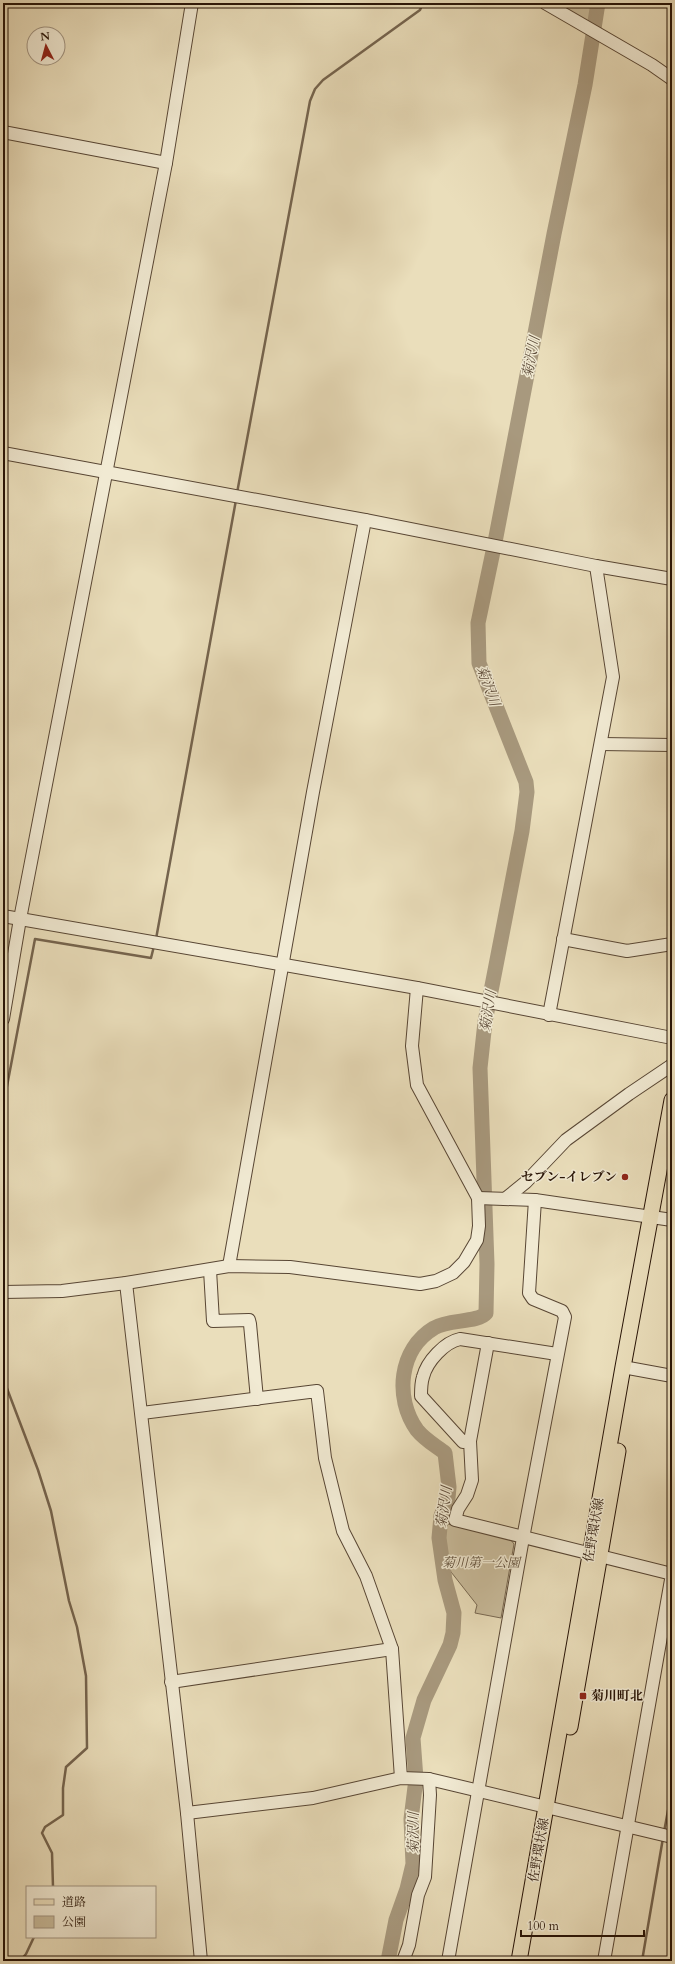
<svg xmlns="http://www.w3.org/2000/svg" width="675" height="1964" viewBox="0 0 675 1964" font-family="Cardo,'Noto Serif JP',serif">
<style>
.green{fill:#c9bc9c;stroke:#786852}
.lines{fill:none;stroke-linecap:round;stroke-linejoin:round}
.stream{stroke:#75644e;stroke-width:2.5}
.river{stroke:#a8997e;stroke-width:15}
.minor-casing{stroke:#584634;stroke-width:14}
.major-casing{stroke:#281407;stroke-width:17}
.minor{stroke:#f1ead3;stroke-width:12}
.major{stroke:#eadebb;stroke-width:15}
.poi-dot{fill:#8f2418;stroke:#f1ead3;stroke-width:1.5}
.labels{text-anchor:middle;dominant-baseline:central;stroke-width:3;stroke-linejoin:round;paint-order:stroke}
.poi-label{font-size:13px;font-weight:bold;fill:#281407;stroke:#f1ead3;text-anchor:end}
.street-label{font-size:13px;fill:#281407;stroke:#f1ead3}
.park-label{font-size:13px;font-style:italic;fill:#604f3b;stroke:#f1ead3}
.water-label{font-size:14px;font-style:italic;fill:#5b4937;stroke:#f1ead3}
</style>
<rect width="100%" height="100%" fill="#eadebb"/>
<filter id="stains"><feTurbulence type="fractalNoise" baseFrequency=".005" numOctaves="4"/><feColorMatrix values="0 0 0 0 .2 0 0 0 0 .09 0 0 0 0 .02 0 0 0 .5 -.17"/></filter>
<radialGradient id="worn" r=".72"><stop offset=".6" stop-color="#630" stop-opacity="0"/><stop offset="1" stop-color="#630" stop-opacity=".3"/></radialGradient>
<g class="green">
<polygon points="545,3 593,3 587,27"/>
<polygon points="444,1523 511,1540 514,1544 501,1618 475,1613 477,1605 444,1563 442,1540"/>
</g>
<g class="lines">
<g class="stream">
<polyline points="237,493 310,101 315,89 323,80 420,10 423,3"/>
<polyline points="156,939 236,500"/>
<polyline points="3,1107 35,939 151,958 154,946"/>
<polyline points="3,1378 38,1470 51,1511 69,1601 77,1627 86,1676 87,1748 66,1767 63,1788 63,1815 45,1827 42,1833 52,1853 53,1887"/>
<polyline points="664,1832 672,1789"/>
<polyline points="20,1961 26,1954 34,1937"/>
<polyline points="642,1961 663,1838"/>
</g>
<path class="river" d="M388,1961l8,-41 11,-31 6,-25 -2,-45 5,-40 -3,-41 11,-38 26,-55 3,-12 1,-20 -9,-33 -6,-42 2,-22 7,-18 1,-11 -4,-34c-9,-7 -20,-13 -28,-23 -23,-32 -18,-81 17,-102 14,-9 44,-5 52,-15l1,-49 -7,-196 5,-46 37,-191 5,-39 -1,-10 -47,-119 -1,-40 17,-81 59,-308 31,-149 13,-82"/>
<defs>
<g id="minor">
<polyline points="545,3 652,65 672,79"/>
<polyline points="3,132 166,163"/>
<polyline points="3,453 365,520 596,566 672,579"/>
<polyline points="601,744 672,745"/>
<polyline points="3,916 417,988 672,1038"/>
<polyline points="563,939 627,951 672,944"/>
<polyline points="549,1015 613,677 596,566"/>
<polyline points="3,1019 20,919 166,163 192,3"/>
<polyline points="478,1198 535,1200 672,1220"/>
<polyline points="505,1199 526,1182 566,1140 629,1094 672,1065"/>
<polyline points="229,1266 313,792 365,520"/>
<polyline points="210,1270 213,1321 249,1320 250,1324 257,1399"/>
<polyline points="126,1283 187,1813 201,1961"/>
<polyline points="3,1292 62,1291 126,1283 229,1266 290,1267 420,1284 436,1281 453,1273 464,1262 477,1240 479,1226 478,1198 417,1085 412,1046 417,988"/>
<polyline points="488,1343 470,1441 472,1480 467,1495 458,1509 455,1520 672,1574 604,1961"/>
<polyline points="623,1367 672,1376"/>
<polyline points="142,1413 317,1391 325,1458 343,1531 366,1576 392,1649 401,1778"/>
<path d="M470,1441l-7,1 -42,-46c0,-6 0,-13 2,-19 4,-16 22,-35 37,-38l97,15"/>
<polyline points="171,1682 392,1649"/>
<polyline points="187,1813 313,1798 401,1778 429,1779 672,1837"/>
<polyline points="403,1961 409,1945 418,1895 425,1877 430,1795 429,1779"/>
<polyline points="448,1961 523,1538 565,1317 562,1311 533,1299 529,1293 535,1200"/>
</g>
<g id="major">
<polyline points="570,1727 618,1451"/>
<polyline points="519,1961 623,1367 672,1100"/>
</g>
</defs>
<use href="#minor" class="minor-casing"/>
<use href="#major" class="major-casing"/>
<use href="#minor" class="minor"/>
<use href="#major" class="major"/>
</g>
<g class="poi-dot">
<circle cx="625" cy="1177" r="4"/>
<rect x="579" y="1692" width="8" height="8" rx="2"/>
</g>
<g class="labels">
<g class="poi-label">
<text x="617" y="1177">セブン-イレブン</text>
<text x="591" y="1696" text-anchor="start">菊川町北</text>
</g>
<g class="street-label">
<text transform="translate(594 1530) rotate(-80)">佐野環状線</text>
<text transform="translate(539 1850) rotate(-80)">佐野環状線</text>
</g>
<g class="park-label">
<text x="481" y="1563">菊川第一公園</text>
</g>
<g class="water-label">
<text transform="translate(531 357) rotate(-79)">菊沢川</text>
<text transform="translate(488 686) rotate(70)">菊沢川</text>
<text transform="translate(488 1011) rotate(-81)">菊沢川</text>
<text transform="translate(444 1507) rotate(-82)">菊沢川</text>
<text transform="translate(413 1833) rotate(-90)">菊沢川</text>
</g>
</g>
<rect width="675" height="1964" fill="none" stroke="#eadebb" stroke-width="16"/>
<rect x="4" y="4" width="667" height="1956" fill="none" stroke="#281407" stroke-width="2"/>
<rect x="8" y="8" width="659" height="1948" fill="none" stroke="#281407"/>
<rect x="26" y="1886" width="130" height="52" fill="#f1ead3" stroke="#a19481"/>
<rect x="34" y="1899" width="20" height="6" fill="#eadebb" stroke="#a19481"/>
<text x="62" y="1906" font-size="12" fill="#281407">道路</text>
<rect x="34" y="1916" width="20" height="12" fill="#c9bc9c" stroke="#a19481"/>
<text x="62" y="1926" font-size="12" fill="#281407">公園</text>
<g transform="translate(46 46) rotate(354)"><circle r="19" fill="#f1ead3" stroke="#a19481"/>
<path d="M0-3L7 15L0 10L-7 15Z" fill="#8f2418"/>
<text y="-6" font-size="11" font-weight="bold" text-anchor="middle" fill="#281407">N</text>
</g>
<path d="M521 1930v6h123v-6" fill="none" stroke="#281407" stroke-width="2"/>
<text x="527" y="1930" font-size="12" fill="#281407" stroke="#f1ead3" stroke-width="3" paint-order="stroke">100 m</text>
<rect width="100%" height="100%" filter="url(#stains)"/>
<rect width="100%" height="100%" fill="url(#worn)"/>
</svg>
